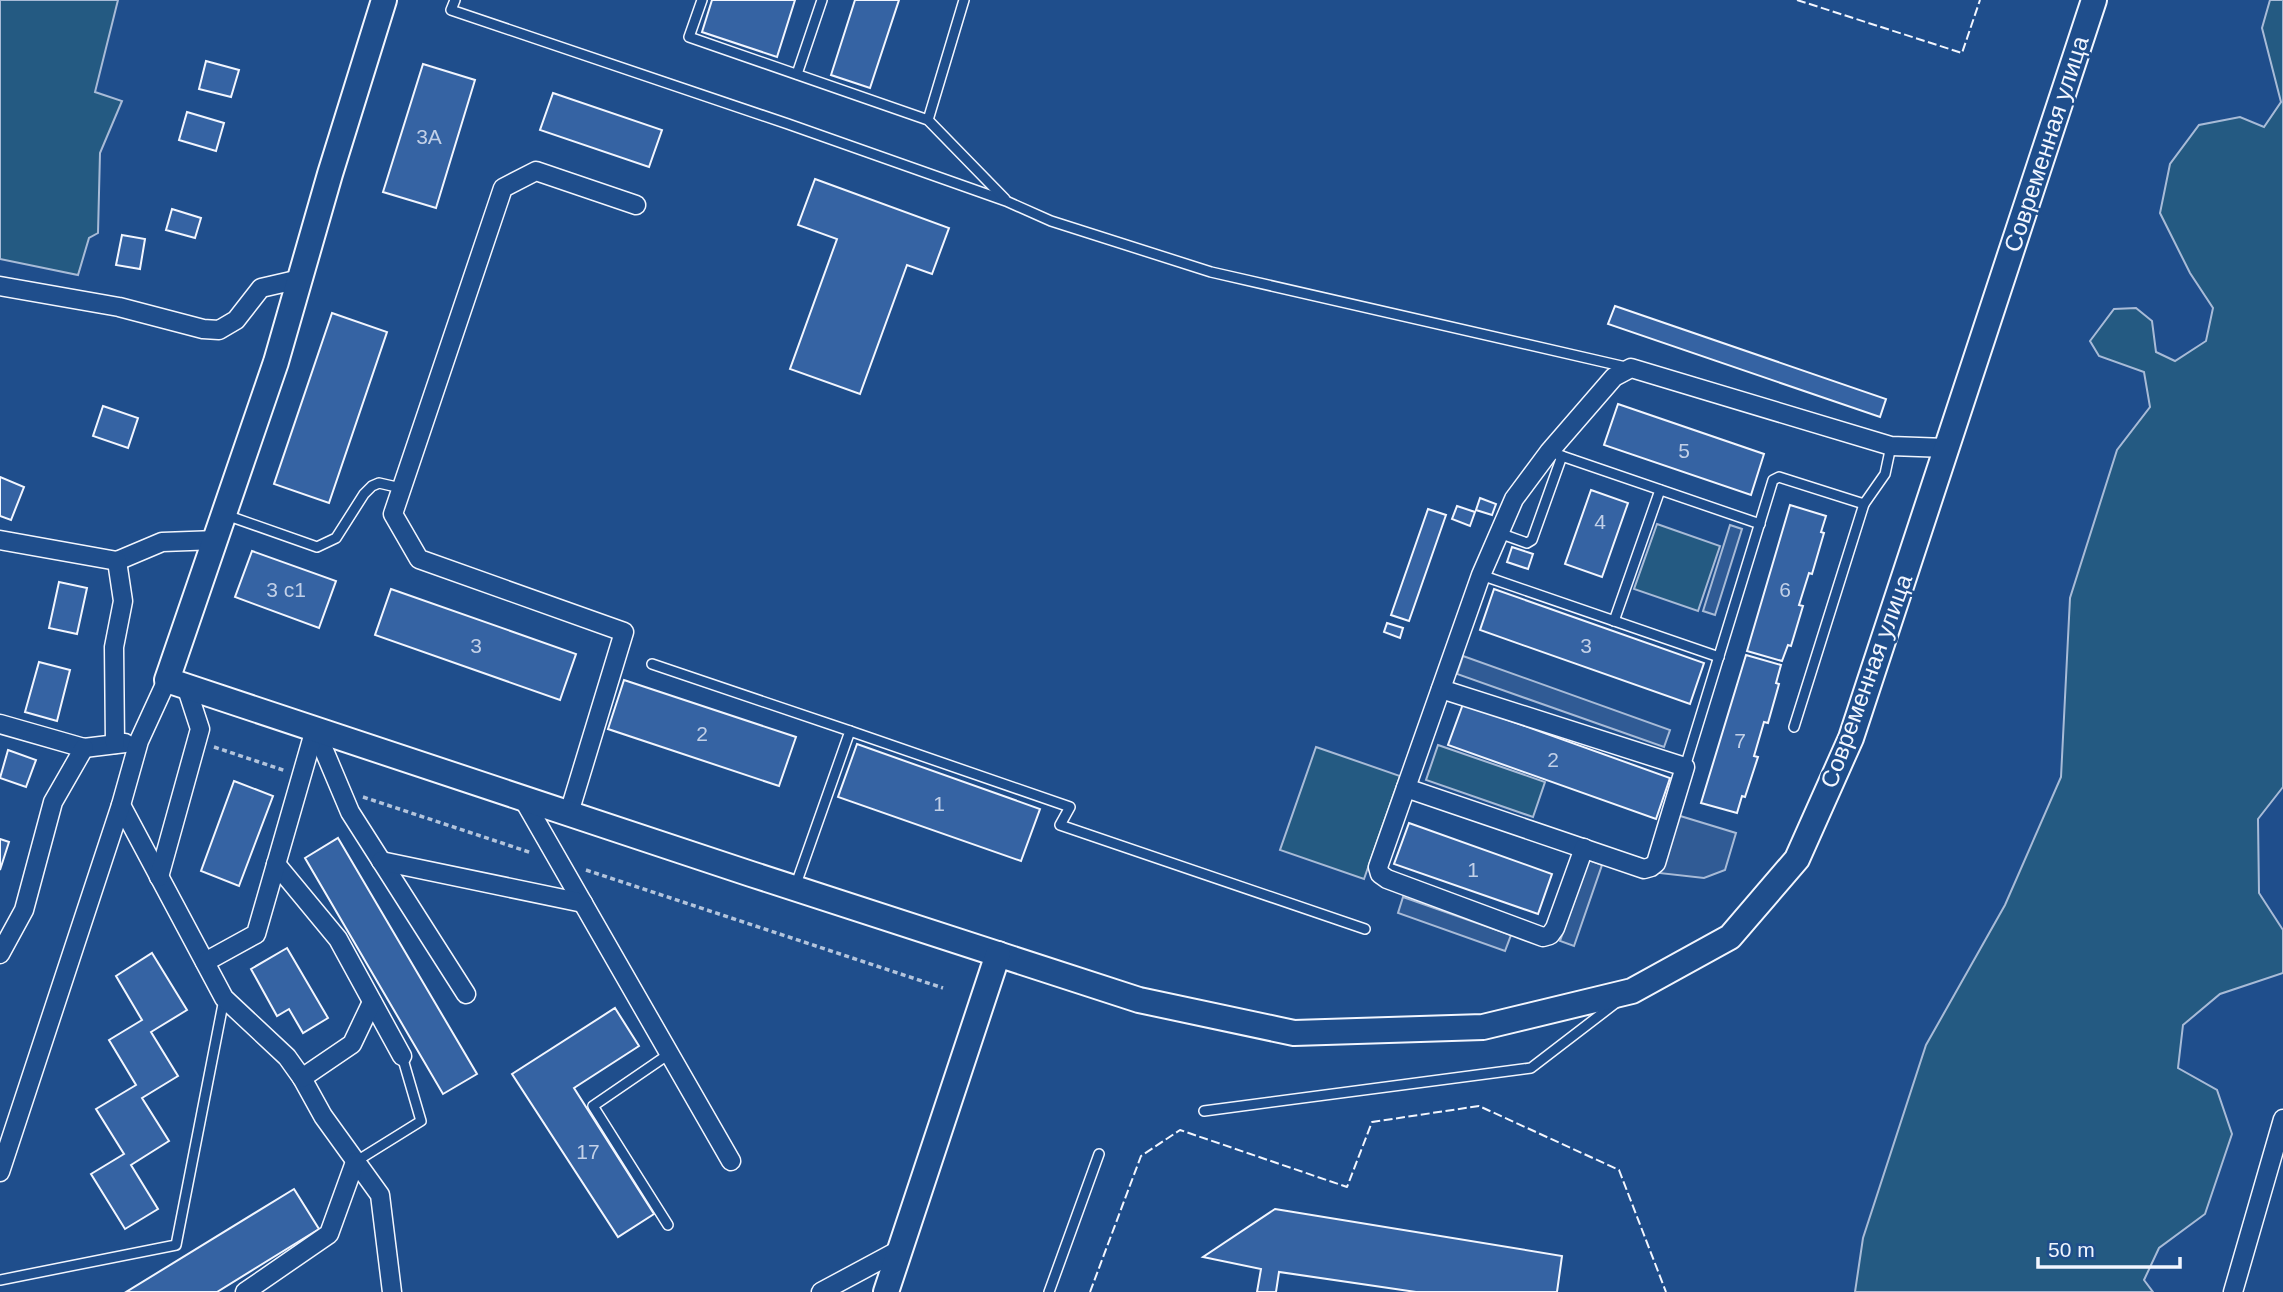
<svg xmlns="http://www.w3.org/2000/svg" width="2283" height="1292" viewBox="0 0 2283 1292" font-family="Arial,sans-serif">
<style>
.green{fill:#245a82;stroke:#a8bbd7;stroke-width:2}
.parking{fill:#305b95;stroke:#a8bbd7;stroke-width:2}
.building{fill:#3563a3;stroke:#f2f6ff;stroke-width:2}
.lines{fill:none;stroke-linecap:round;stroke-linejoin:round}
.lane-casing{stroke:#f2f6ff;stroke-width:12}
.street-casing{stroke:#f2f6ff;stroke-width:21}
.secondary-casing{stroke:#f2f6ff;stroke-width:28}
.path{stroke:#b3c4dc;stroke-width:3.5;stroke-dasharray:5 3.5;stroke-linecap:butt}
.lane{stroke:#1f4e8c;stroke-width:9}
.street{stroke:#1f4e8c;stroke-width:18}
.secondary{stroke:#1f4e8c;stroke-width:24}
.fence{stroke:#f2f6ff;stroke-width:2;stroke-dasharray:9 3.5;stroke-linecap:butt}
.labels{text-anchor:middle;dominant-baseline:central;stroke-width:5;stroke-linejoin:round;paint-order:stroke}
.number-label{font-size:21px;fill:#c3d1e8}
.street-label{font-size:24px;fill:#f2f6ff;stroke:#1f4e8c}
</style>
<rect width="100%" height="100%" fill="#1f4e8c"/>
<g class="green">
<polygon points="0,0 118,0 95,92 122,101 100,153 98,233 89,238 78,275 0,259"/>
<polygon points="2270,0 2283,0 2283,787 2258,819 2259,893 2283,930 2283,973 2220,994 2183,1025 2178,1068 2217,1090 2232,1134 2205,1214 2159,1248 2144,1280 2153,1292 1855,1292 1863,1238 1926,1045 2005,905 2061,777 2070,598 2117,450 2150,407 2144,372 2099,356 2090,341 2114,309 2136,308 2152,321 2156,352 2175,361 2206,341 2213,308 2190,273 2160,213 2170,164 2199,125 2240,117 2264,127 2281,102 2262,28"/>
<polygon points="1657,524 1720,546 1698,611 1634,589"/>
<polygon points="1438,745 1545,782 1533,817 1426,780"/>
<polygon points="1316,747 1400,776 1364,879 1280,850"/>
</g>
<g class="parking">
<polygon points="1730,525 1742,529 1715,615 1703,611"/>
<polygon points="1463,656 1670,730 1664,747 1457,674"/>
<polygon points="1677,815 1736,833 1725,870 1704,878 1659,873"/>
<polygon points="1589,860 1602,865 1574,946 1560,941"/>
<polygon points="1403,897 1511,935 1505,951 1398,913"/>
</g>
<g class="building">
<polygon points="712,0 795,0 777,57 702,32"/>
<polygon points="855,0 899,0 870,88 831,75"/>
<polygon points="206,61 239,70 231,97 199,89"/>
<polygon points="423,64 475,80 436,208 383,192"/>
<polygon points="553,93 662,130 649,167 540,130"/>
<polygon points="187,112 224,123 216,151 179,140"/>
<polygon points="815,179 949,228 932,274 907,265 860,394 790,369 837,239 798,225"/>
<polygon points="172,209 201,218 195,238 166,230"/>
<polygon points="122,235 145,239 140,269 116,265"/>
<polygon points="1615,306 1886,399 1880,417 1608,324"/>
<polygon points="332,313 387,332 329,503 274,484"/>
<polygon points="1618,404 1764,454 1751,495 1604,445"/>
<polygon points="103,406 138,418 128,448 93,436"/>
<polygon points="0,477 24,487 11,520 0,516"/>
<polygon points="1591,490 1628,503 1602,577 1565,564"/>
<polygon points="1480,498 1496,504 1492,515 1476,510"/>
<polygon points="1790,505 1826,516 1821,532 1824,533 1812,574 1809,573 1799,605 1803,606 1791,646 1788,645 1782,661 1747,651"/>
<polygon points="1457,506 1475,512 1470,526 1452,519"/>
<polygon points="1428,509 1446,515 1409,621 1391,615"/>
<polygon points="1512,547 1533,554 1528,569 1507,562"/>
<polygon points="252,551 336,581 319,628 235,597"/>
<polygon points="59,582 87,588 77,634 49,628"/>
<polygon points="391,589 576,654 560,700 375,635"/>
<polygon points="1494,589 1704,663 1690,704 1480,630"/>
<polygon points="1387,623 1403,628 1400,638 1384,632"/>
<polygon points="1746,655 1781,665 1776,683 1779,684 1768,723 1764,722 1754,756 1758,757 1745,797 1742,796 1737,813 1701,803"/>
<polygon points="39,662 70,670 57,721 25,712"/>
<polygon points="624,680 796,737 779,786 608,729"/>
<polygon points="1463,704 1670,778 1656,819 1448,745"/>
<polygon points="857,744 1040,809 1021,861 838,797"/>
<polygon points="8,750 36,760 26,787 0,778"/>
<polygon points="234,781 273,796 239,886 201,871"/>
<polygon points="1409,823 1552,874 1538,914 1394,864"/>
<polygon points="338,838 477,1074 443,1094 305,858"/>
<polygon points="0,839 9,842 0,870"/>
<polygon points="287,948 328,1018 303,1033 289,1009 277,1016 251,969"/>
<polygon points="152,953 187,1010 151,1032 178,1076 142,1098 169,1141 131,1165 158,1209 125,1229 91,1174 124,1154 96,1109 136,1085 109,1040 142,1020 116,976"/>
<polygon points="615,1008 639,1046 574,1088 654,1214 618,1237 512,1074"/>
<polygon points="294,1189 319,1229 217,1292 126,1292"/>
<polygon points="1275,1209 1562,1256 1557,1292 1416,1292 1279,1272 1276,1292 1257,1292 1261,1269 1203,1257"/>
</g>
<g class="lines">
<defs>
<g id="lane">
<polyline points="455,0 451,10 788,124 1006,201 1051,221 1211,272 1630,368"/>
<polyline points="702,0 689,37 928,120 1005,199"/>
<polyline points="797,74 822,0"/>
<polyline points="928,120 964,0"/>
<polyline points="1550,452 1760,524"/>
<polyline points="226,515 317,547 336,538 364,494 372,486 379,483 401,488"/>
<polyline points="1499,533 1527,543 1532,540 1562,456"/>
<polyline points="1481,575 1719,657"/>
<polyline points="1614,621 1660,490"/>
<polyline points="652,664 850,731 795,887"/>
<polyline points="1794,727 1864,504"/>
<polyline points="850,731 1070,807 1060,825 1365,929"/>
<polyline points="1685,767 1773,480 1779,477 1864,504 1885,474 1891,446"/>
<polyline points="1204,1111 1531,1068 1617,1002"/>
<polyline points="355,1162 421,1121 402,1056"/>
<polyline points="668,1225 593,1106 669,1054"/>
<polyline points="0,1280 176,1245 224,999"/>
<polyline points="1049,1292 1099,1154"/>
</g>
<g id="street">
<polyline points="0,286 119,307 203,329 219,330 236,320 261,288 300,279"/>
<polyline points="0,540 117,561 162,542 217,540"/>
<polyline points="0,724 84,748 125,743"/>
<polyline points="315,729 350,812 466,994"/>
<polyline points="115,744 114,647 123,601 117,561"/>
<polyline points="1406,788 1644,869 1651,867 1656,863 1685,767 1441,689"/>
<polyline points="522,797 731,1161"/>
<polyline points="121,805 224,998 287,1057 302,1078 323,1116 380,1195 392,1292"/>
<polyline points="569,813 624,632 419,559 393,514 503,188 536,171 636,205"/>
<polyline points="1584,848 1555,928 1550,935 1543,937 1387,879 1380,874 1378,867 1481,575 1514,499 1549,452 1614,377 1631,368 1891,446 1946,448"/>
<polyline points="381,861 583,903"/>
<polyline points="276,864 338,939 402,1056"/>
<polyline points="159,877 200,729 186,686"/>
<polyline points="0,954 24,910 53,802 84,748"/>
<polyline points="205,962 256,934 315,729"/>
<polyline points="302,1078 352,1044 372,1002"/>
<polyline points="0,1172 121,805 139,741 167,680"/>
<polyline points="245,1292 329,1234 355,1162"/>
<polyline points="821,1292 901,1249"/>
<polyline points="2233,1292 2283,1119"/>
</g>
<g id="secondary">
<polyline points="384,0 330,174 276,362 167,680 751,874 1139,1000 1294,1033 1483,1027 1632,991 1730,937 1797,859 1851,738 2094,0"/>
<polyline points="886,1292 998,954"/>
</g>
</defs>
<use href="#lane" class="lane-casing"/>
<use href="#street" class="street-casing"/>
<use href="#secondary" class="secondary-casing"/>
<g class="path">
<polyline points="214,747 286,771"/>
<polyline points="363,797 532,853"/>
<polyline points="586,870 943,988"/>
</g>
<use href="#lane" class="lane"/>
<use href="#street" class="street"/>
<use href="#secondary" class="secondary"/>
<g class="fence">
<polyline points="1797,0 1962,53 1980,0"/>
<polyline points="1090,1292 1141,1156 1180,1130 1347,1187 1372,1122 1479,1106 1619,1170 1666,1292"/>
</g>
</g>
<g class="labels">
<g class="number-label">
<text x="429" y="136">3А</text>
<text x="1684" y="450">5</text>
<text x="1600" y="521">4</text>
<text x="286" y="589">3 с1</text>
<text x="1785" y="589">6</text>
<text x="476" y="645">3</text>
<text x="1586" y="645">3</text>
<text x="702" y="733">2</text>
<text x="1740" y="740">7</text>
<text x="1553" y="759">2</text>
<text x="939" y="803">1</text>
<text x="1473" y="869">1</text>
<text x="588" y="1151">17</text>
</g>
<g class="street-label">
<text transform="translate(2046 144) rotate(-72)">Современная улица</text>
<text transform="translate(1866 681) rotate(-70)">Современная улица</text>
</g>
</g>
<path d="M2038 1257v10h142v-10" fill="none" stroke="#f2f6ff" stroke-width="3.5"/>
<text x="2048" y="1257" font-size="21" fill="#f2f6ff" stroke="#1f4e8c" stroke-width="5" paint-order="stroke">50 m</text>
</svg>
